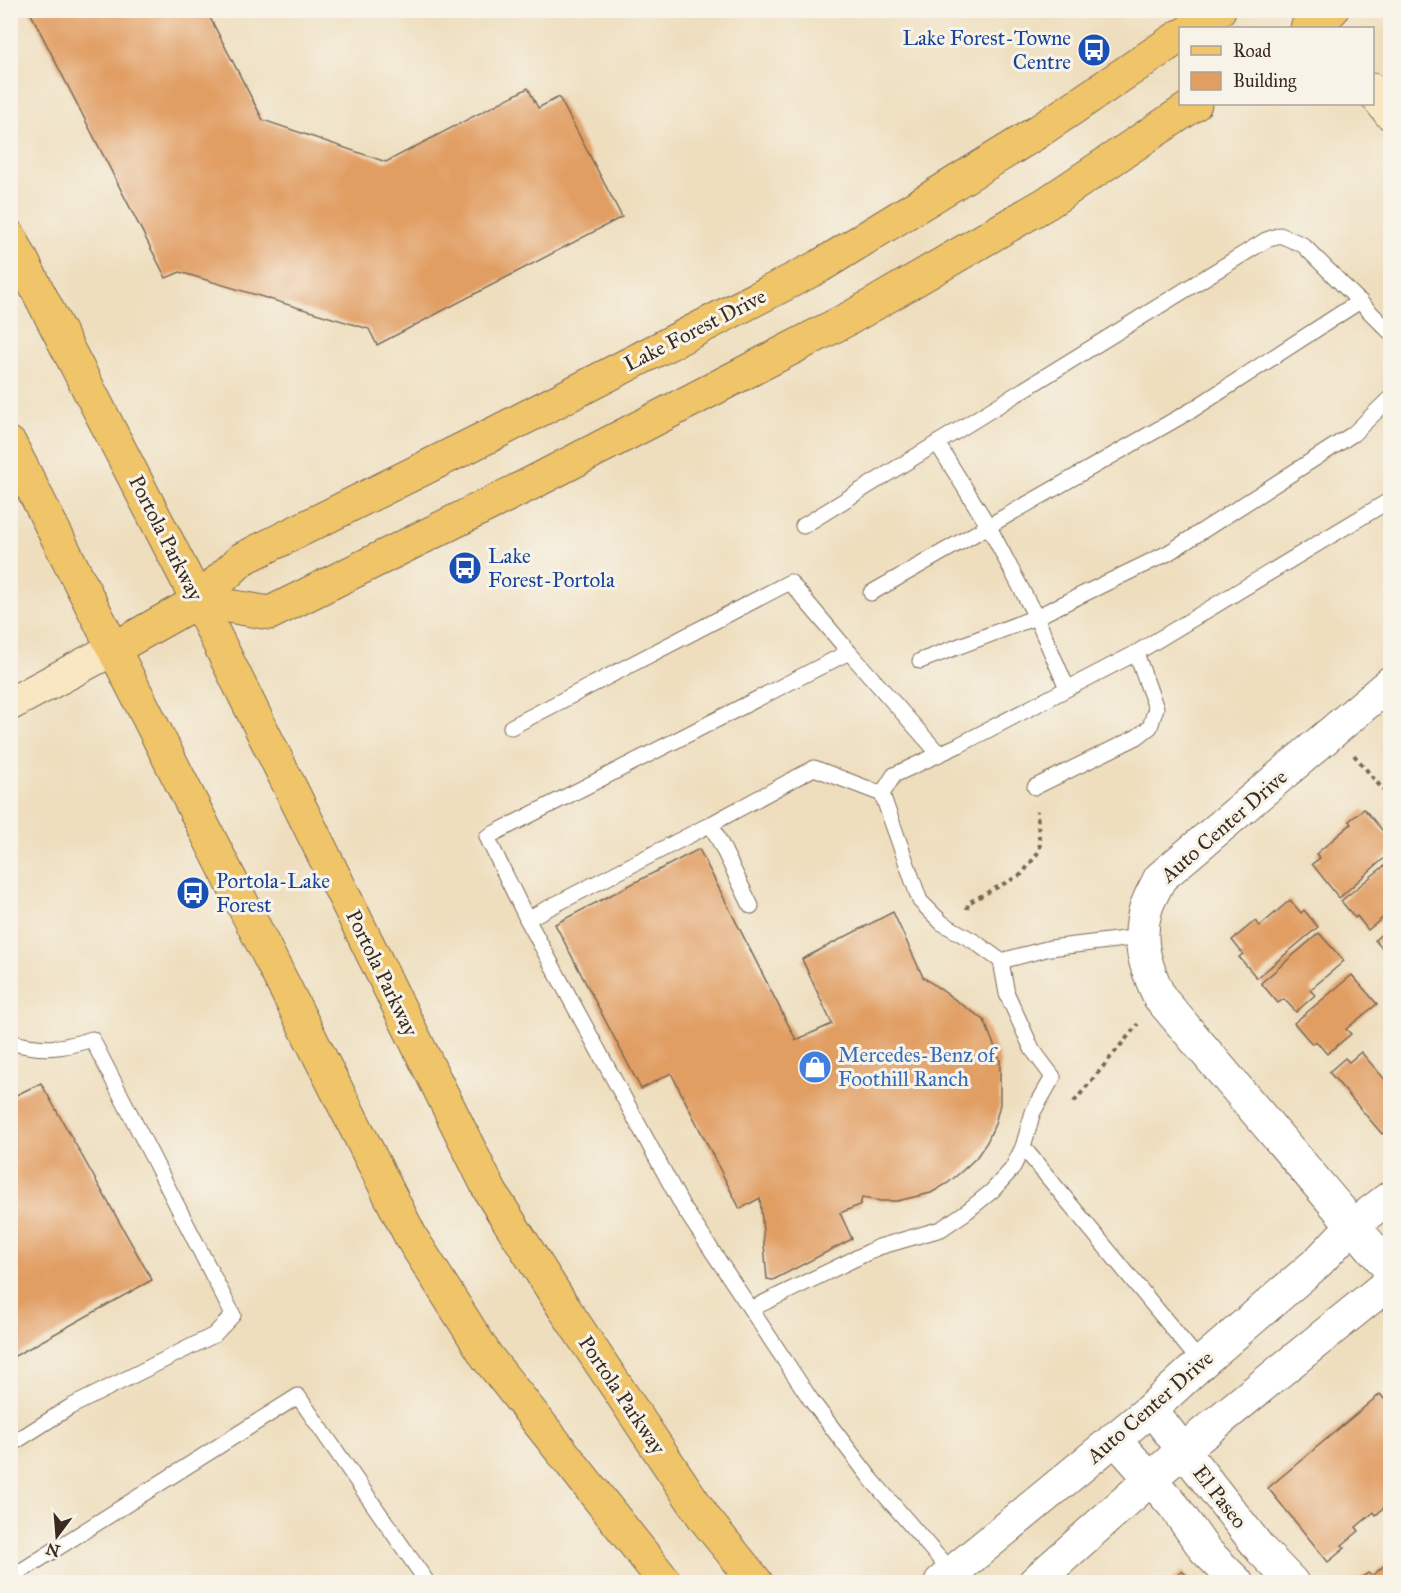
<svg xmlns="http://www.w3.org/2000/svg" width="1401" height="1593" viewBox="0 0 1401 1593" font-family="'IM FELL Great Primer',serif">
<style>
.building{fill:#e19e63}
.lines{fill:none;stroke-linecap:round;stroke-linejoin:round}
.service-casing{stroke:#7a6956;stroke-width:17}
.minor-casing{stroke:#7a6956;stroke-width:34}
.tertiary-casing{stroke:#7a6956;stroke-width:35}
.secondary-casing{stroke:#7a6956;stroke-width:35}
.primary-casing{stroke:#7a6956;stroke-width:35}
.path{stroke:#7a6956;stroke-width:4;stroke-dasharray:4.5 4.5;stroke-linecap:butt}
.service{stroke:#fff;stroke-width:15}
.minor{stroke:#fff;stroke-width:32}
.tertiary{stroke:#fff;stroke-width:33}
.secondary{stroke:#f9e7c3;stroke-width:33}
.primary{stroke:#f0c469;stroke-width:33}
.labels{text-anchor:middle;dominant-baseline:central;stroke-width:6;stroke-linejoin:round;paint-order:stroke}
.transit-label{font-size:21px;fill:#164399;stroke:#f7f3e8;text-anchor:start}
.street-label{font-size:21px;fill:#3b2a1e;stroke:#f7f3e8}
.shop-label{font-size:21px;fill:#366cbe;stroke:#f7f3e8;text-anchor:start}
</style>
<rect width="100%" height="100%" fill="#f7f3e8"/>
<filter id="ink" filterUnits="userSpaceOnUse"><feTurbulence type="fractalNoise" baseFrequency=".0167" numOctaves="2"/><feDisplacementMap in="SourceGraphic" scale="12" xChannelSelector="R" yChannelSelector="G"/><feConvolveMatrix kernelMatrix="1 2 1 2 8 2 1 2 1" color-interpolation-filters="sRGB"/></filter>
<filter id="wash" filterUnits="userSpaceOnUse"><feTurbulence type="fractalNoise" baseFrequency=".008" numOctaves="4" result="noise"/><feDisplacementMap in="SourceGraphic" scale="24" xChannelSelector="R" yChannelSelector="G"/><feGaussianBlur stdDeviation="1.35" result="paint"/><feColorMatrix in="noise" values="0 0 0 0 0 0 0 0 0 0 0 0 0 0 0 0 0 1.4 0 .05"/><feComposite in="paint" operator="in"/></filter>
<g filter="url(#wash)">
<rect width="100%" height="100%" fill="#eedebe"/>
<g id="blocks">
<g class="building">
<polygon points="29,10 206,10 263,120 386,162 528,88 538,108 559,97 622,217 377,345 369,329 180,272 166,278"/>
<polygon points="1364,809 1390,839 1390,853 1339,898 1312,864 1320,858 1316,854 1351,824 1349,821"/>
<polygon points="699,849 796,1040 832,1024 802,959 893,912 923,977 984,1020 1000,1060 1000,1104 995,1124 987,1142 976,1158 962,1171 948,1183 931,1193 897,1201 881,1201 862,1198 860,1205 840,1213 852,1239 773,1280 767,1279 760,1198 740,1209 671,1073 641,1089 555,924"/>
<polygon points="1390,861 1390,912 1368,930 1357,916 1355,918 1341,901"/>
<polygon points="1290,900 1301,913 1304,910 1318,927 1257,978 1239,957 1243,954 1232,940 1255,921 1260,926"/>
<polygon points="1390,926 1390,958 1375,940"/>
<polygon points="1319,933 1344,961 1310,990 1315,995 1296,1012 1284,999 1278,1003 1261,983"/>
<polygon points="1352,975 1377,1004 1346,1029 1351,1034 1327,1054 1316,1041 1312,1044 1294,1023"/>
<polygon points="1361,1052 1387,1082 1390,1079 1390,1126 1382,1134 1329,1072 1345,1058 1349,1062"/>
<polygon points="41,1083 152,1280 15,1356 10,1347 10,1098"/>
<polygon points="1380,1394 1390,1406 1390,1502 1376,1515 1374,1512 1356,1527 1359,1531 1342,1545 1345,1548 1328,1562 1268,1488"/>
<polygon points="1386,1564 1388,1566 1390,1564 1390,1582 1356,1582 1368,1573 1372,1576"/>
<polygon points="1182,1571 1193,1582 1170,1582"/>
</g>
</g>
</g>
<g filter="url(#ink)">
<use href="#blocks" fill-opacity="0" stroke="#7a6956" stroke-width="1.5"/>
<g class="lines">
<defs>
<g id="service">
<polyline points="937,443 989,527 1036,617 1067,688"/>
<polyline points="803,526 1266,240 1280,235 1303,245 1390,332"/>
<polyline points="871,593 1192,410 1360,301"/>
<polyline points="920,661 1036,617 1168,553 1353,434 1390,398"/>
<polyline points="511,727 790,582 849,652"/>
<polyline points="1035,787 1137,737 1150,727 1156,708 1136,653"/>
<polyline points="711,824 527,919 487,837 849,652 939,754"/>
<polyline points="751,906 711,824 814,768 882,794"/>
<polyline points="527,919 683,1207 811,1400 871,1479 952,1573"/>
<polyline points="1001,961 1050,948 1141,937"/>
<path d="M10,1042c32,9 51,7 82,-3l141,276 -19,20 -144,72 -60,38"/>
<polyline points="1023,1147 1201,1363"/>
<polyline points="751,1309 879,1247 941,1229 966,1212 992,1191 1012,1169 1023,1147 1033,1112 1053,1077 1032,1049 1007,994 1001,961 975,942 942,923 920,901 882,794 894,775 959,745 1136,653 1390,500"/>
<polyline points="10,1578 298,1396 427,1582"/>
</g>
<g id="minor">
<polyline points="1353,1225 1390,1197"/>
<polyline points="1151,1409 1261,1550 1292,1582"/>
<polyline points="1114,1438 1174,1506 1205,1550 1237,1582"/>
</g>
<g id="tertiary">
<path d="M1390,683l-230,195c-4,9 -11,20 -14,30 -10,33 0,60 14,90l230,271"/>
<polyline points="941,1582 1151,1409 1201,1363 1318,1262 1353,1225"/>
<polyline points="1035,1582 1183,1450 1390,1282"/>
</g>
<g id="secondary">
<polyline points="1372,90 1390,113"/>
<polyline points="10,704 115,648"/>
</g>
<g id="primary">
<polyline points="1192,28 1219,10"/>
<polyline points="1307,28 1332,10"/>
<polyline points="10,237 198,601 491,1193 564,1308 705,1519 756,1582"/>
<polyline points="10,444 411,1237 487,1357 665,1582"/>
<polyline points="198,601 270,613 530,484 850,318 1047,203 1195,104"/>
<polyline points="115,648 198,601 242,559 497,432 820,266 1036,133 1180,36"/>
</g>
</defs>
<use href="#service" class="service-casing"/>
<use href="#minor" class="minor-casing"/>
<use href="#tertiary" class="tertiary-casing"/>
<use href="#secondary" class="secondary-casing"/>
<use href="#primary" class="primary-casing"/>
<g class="path">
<polyline points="1354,755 1390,798"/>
<polyline points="967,909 968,903 1022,874 1040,850 1037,811"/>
<polyline points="1074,1102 1138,1024"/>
</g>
<use href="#service" class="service"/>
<use href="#minor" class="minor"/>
<use href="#tertiary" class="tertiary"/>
<use href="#secondary" class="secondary"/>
<use href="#primary" class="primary"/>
</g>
</g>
<defs>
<symbol id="bus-disc" viewBox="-11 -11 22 22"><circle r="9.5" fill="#1a4fb4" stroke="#f7f3e8"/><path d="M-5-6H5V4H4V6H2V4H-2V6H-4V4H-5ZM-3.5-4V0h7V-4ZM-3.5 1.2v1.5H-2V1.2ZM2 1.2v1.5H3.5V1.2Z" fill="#fff"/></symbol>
<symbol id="shop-disc" viewBox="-11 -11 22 22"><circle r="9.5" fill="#3f7fe0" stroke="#f7f3e8"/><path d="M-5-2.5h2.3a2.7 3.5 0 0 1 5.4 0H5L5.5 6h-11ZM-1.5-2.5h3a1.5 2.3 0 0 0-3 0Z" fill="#fff"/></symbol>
</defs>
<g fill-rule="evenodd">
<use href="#bus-disc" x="1075" y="31" width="38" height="38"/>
<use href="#bus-disc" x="446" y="549" width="38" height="38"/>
<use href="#bus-disc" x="174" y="874" width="38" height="38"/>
<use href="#shop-disc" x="796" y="1048" width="38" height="38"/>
</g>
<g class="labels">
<g class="transit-label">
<text x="1071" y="38" text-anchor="end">Lake Forest-Towne<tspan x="1071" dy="24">Centre</tspan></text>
<text x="488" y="556">Lake<tspan x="488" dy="24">Forest-Portola</tspan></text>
<text x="216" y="881">Portola-Lake<tspan x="216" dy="24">Forest</tspan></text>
</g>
<g class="street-label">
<text transform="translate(695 330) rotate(-27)">Lake Forest Drive</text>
<text transform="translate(166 538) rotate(63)">Portola Parkway</text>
<text transform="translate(1224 826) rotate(-41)">Auto Center Drive</text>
<text transform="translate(382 973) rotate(64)">Portola Parkway</text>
<text transform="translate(622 1395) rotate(56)">Portola Parkway</text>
<text transform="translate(1150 1407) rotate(-41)">Auto Center Drive</text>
<text transform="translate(1220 1497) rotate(52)">El Paseo</text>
</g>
<g class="shop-label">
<text x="838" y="1055">Mercedes-Benz of<tspan x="838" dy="24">Foothill Ranch</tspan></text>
</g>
</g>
<rect width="1401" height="1593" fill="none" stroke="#f7f3e8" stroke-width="36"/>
<rect x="1179" y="27" width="195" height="78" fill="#f7f3e8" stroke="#aca397" stroke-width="1.5"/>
<rect x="1191" y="46" width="30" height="9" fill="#f0c469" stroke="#aca397" stroke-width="1.5"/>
<text x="1233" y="57" font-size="18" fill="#3b2a1e">Road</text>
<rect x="1191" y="72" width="30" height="18" fill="#e19e63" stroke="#aca397" stroke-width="1.5"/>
<text x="1233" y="87" font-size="18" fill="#3b2a1e">Building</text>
<g transform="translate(57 1536) rotate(196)" stroke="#f7f3e8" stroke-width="4.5" paint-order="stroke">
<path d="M0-4.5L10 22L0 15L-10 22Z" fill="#3b2a1e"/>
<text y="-9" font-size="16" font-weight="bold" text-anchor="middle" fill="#3b2a1e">N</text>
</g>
</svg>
